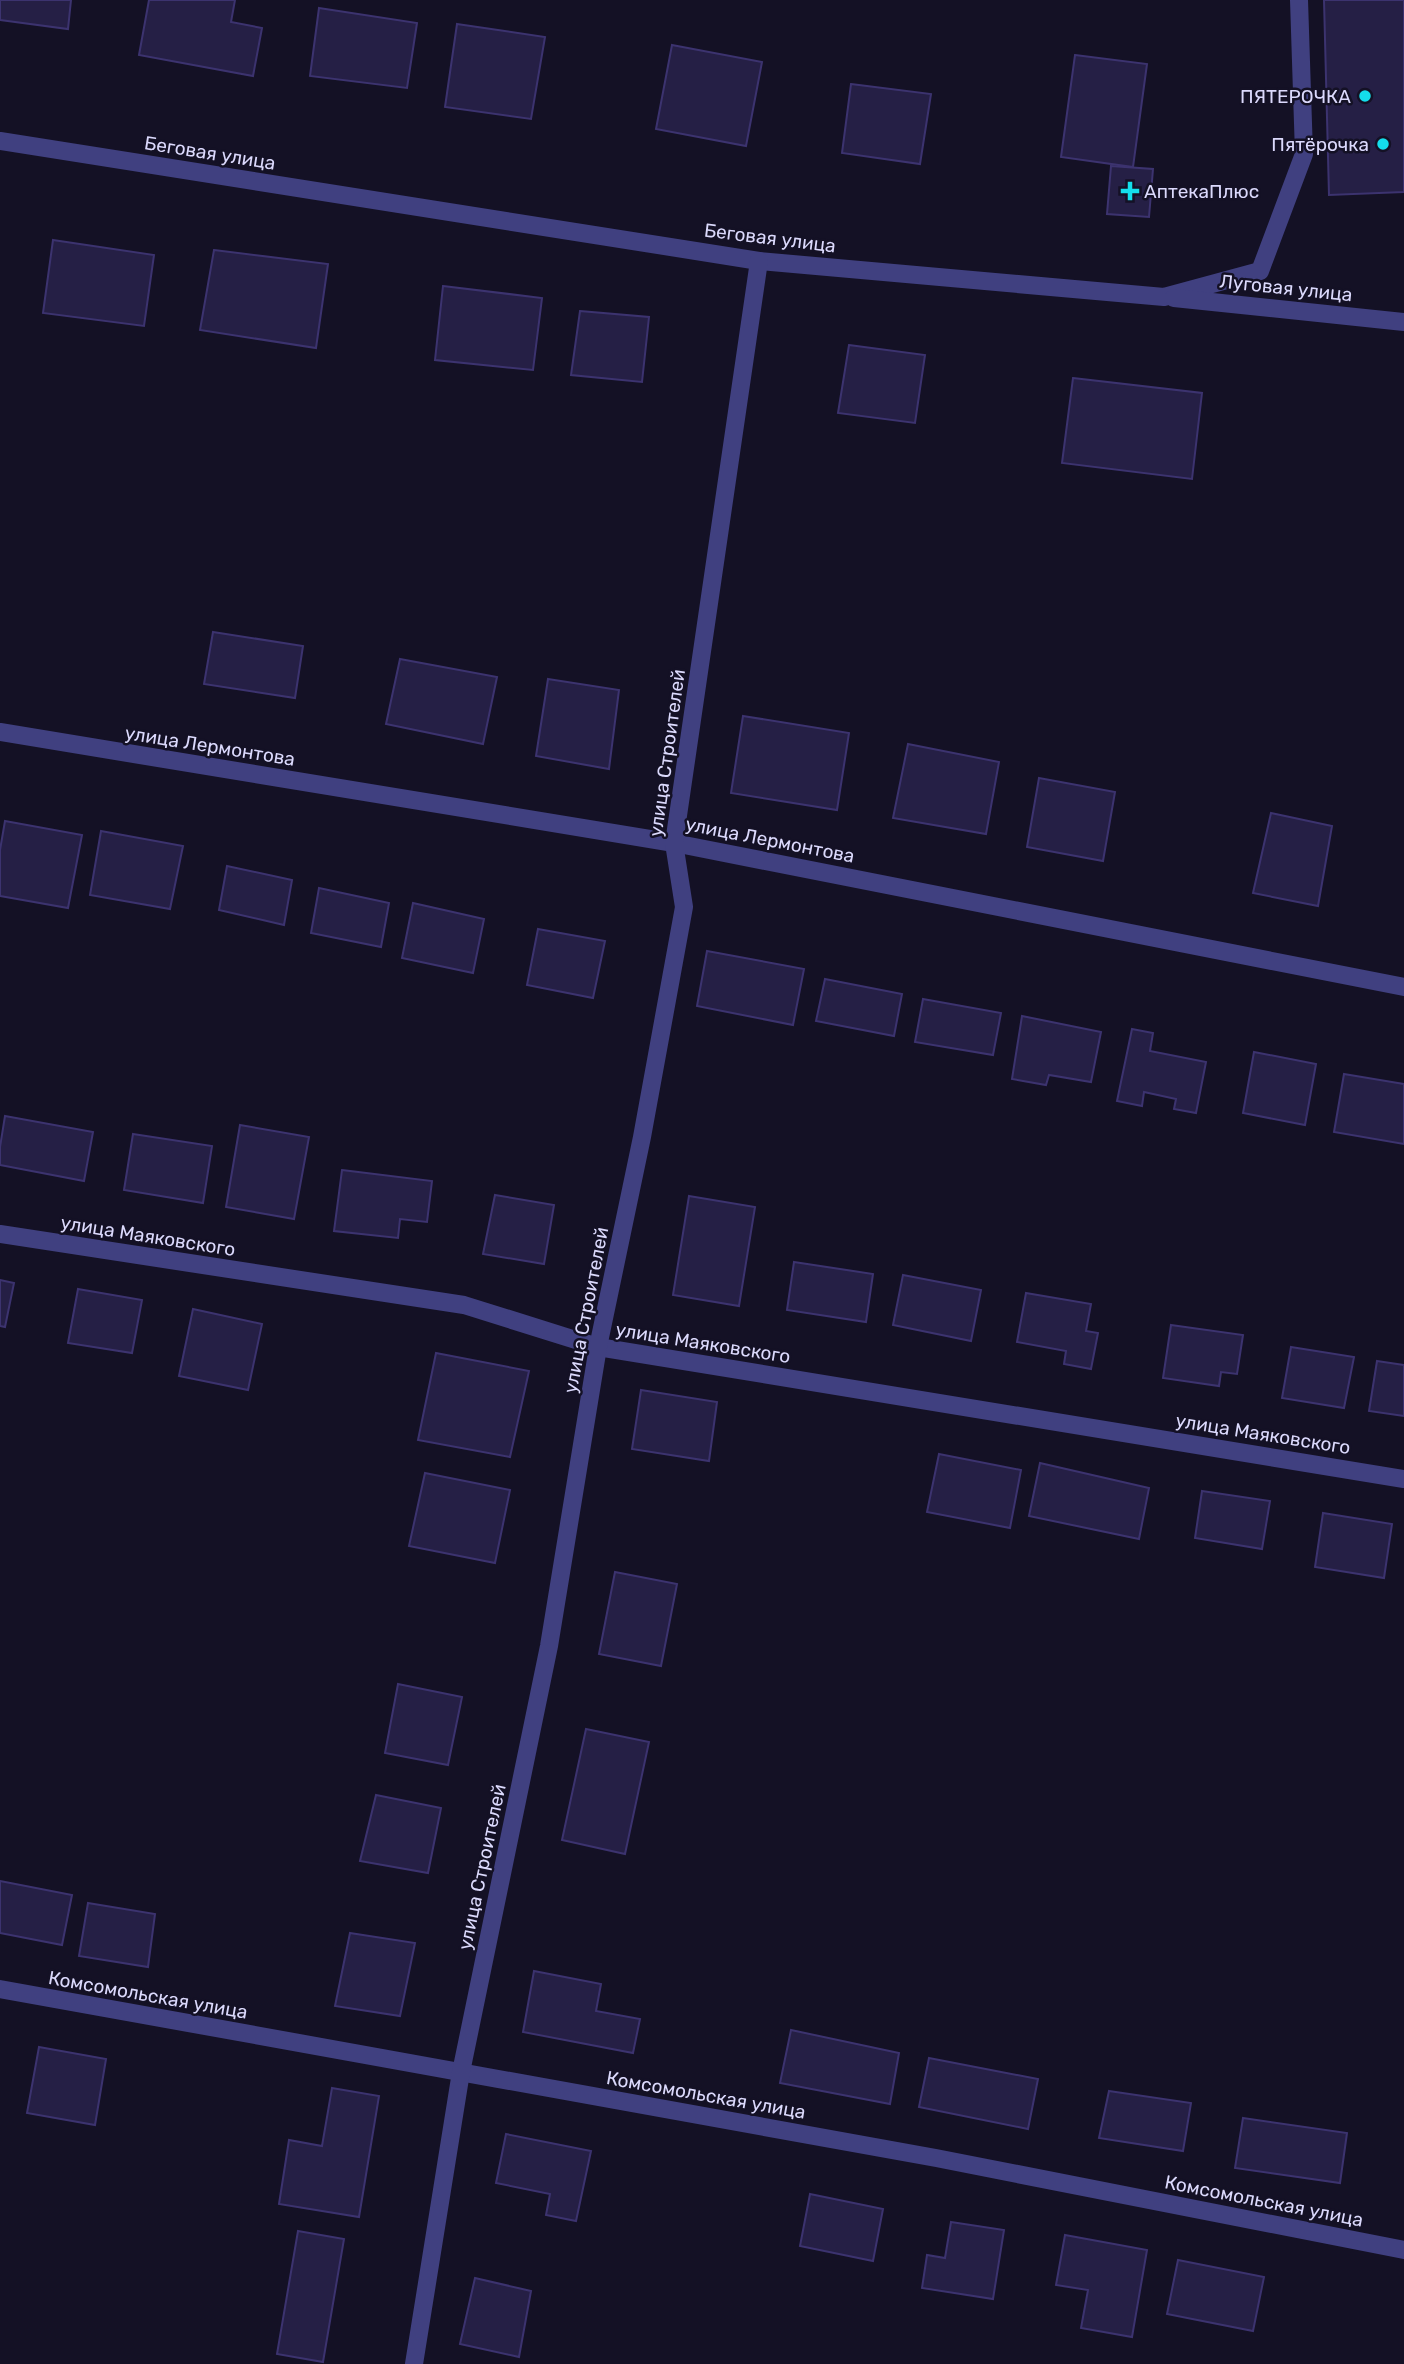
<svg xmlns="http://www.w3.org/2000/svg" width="1404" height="2364" viewBox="0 0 1404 2364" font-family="Rubik,sans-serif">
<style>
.building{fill:#251f45;stroke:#3c336f;stroke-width:2}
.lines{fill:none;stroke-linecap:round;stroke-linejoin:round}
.street{stroke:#404080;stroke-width:18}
.poi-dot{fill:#14deec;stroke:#141125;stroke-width:2.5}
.labels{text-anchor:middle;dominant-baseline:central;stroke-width:5;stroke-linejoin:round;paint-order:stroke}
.poi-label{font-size:19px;fill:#dbd9fc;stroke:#141125;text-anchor:end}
.street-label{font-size:19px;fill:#dbd9fc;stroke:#141125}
</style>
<rect width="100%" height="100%" fill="#141125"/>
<g class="building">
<polygon points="0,0 71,0 68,29 0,20"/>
<polygon points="149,0 235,0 231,22 262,28 253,76 139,55"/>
<polygon points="1324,0 1404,0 1404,192 1329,195"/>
<polygon points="319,8 417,23 407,88 310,76"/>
<polygon points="457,24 545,37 531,119 445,107"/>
<polygon points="672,45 762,62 746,146 656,129"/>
<polygon points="1075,55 1147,64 1133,167 1061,157"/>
<polygon points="851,84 931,94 920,164 842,153"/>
<polygon points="1111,166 1153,169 1149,217 1107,214"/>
<polygon points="53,240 154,255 144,326 43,313"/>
<polygon points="214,250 328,264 316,348 200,330"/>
<polygon points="443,286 542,298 533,370 435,360"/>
<polygon points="580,311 649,317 642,382 571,375"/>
<polygon points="849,345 925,355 915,423 838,413"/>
<polygon points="1073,378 1202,393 1192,479 1062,463"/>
<polygon points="213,632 303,646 295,698 204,684"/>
<polygon points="400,659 497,677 483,744 386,724"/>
<polygon points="548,679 619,690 609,769 536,756"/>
<polygon points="743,716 849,733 837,810 731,793"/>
<polygon points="908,744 999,762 986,834 893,818"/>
<polygon points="1039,778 1115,792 1103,861 1027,847"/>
<polygon points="1271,813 1332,826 1318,906 1253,893"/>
<polygon points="5,821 82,835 68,908 0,896 0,850"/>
<polygon points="101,831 183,846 170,909 90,895"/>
<polygon points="227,866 292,880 284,925 219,910"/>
<polygon points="319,888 389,903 381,947 311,933"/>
<polygon points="413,903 484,919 473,973 402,958"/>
<polygon points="538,929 605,941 593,998 527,985"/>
<polygon points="707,951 804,969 793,1025 697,1006"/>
<polygon points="825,979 902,994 894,1036 816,1021"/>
<polygon points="923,999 1001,1013 993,1055 915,1042"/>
<polygon points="1022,1016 1101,1032 1091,1082 1049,1075 1046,1085 1012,1079"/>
<polygon points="1132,1029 1153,1033 1150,1051 1206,1062 1196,1113 1174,1109 1176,1099 1144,1092 1142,1106 1117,1101"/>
<polygon points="1254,1052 1316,1064 1305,1125 1243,1113"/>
<polygon points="1344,1074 1404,1084 1404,1144 1334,1132"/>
<polygon points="5,1116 93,1132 84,1181 0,1165 0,1147"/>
<polygon points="240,1125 309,1137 294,1219 226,1207"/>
<polygon points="133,1134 212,1146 203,1203 124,1190"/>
<polygon points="342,1170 432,1181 427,1222 400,1219 398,1238 334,1231"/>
<polygon points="495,1195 554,1205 544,1264 483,1254"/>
<polygon points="689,1196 755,1207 739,1306 673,1295"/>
<polygon points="794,1262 873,1274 866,1322 787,1310"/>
<polygon points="903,1275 981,1290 971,1341 893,1325"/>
<polygon points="0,1280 14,1283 5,1327 0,1326"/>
<polygon points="78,1289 142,1300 132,1353 68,1343"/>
<polygon points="1026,1293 1091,1304 1086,1331 1098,1333 1091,1369 1064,1364 1066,1351 1017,1342"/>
<polygon points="193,1309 262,1324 248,1390 179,1376"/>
<polygon points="1171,1325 1243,1335 1237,1374 1221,1372 1219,1386 1163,1378"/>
<polygon points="1291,1347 1354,1357 1344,1408 1282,1398"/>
<polygon points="436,1353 529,1371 510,1457 418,1440"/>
<polygon points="1377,1361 1404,1365 1404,1416 1369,1411"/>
<polygon points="641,1390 717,1402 709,1461 632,1449"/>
<polygon points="939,1454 1021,1470 1010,1528 927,1512"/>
<polygon points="1040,1463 1149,1488 1139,1539 1029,1516"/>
<polygon points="425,1473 510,1490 495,1563 409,1546"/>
<polygon points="1202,1491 1270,1501 1262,1549 1195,1538"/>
<polygon points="1323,1513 1392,1524 1384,1578 1315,1567"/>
<polygon points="615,1572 677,1584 661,1666 599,1654"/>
<polygon points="398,1684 462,1697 448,1765 385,1753"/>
<polygon points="586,1729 649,1742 625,1854 562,1840"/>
<polygon points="376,1795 441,1808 428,1873 360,1861"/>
<polygon points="0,1881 72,1895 62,1945 0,1933"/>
<polygon points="88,1903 155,1914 148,1967 79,1956"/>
<polygon points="350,1933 415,1943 400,2016 335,2006"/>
<polygon points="534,1971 601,1984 596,2011 640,2019 633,2053 523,2032"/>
<polygon points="791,2030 899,2053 890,2104 780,2083"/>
<polygon points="39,2047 106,2059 95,2125 27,2113"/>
<polygon points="929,2058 1038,2079 1028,2129 919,2107"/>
<polygon points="332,2088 379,2096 359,2217 279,2204 289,2140 322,2146"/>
<polygon points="1109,2091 1191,2103 1183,2151 1099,2138"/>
<polygon points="1243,2118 1347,2133 1340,2183 1235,2168"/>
<polygon points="506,2134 591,2151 576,2221 546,2215 550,2194 496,2183"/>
<polygon points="810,2194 883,2209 873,2261 800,2246"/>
<polygon points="951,2222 1004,2230 993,2299 922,2288 927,2255 945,2258"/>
<polygon points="298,2231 344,2239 323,2362 277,2354"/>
<polygon points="1065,2235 1147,2250 1132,2337 1081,2328 1088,2290 1056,2285"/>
<polygon points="1178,2260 1264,2277 1253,2331 1167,2314"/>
<polygon points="475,2278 531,2291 519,2357 460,2344"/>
</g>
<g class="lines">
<g class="street">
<polyline points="0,141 759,261 1164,297 1260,271 1304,154 1299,0"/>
<polyline points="1174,298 1404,322"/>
<polyline points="0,732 674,843 1404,987"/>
<polyline points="0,1234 464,1305 598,1347 1404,1479"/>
<polyline points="0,1989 936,2158 1404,2250"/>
<polyline points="414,2364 461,2072 549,1646 598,1347 642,1137 684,907 674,843 759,261"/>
</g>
</g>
<g class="poi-dot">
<circle cx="1365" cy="96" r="7"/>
<circle cx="1383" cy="144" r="7"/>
<path d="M1126.5 180.5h7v7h7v7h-7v7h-7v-7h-7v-7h7z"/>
</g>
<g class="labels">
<g class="poi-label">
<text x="1351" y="96">ПЯТЕРОЧКА</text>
<text x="1369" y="144">Пятёрочка</text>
<text x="1144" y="191" text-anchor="start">АптекаПлюс</text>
</g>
<g class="street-label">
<text transform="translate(210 153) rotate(9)">Беговая улица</text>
<text transform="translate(770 238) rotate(7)">Беговая улица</text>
<text transform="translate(1286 288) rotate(6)">Луговая улица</text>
<text transform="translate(210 746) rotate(9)">улица Лермонтова</text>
<text transform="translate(667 753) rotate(-82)">улица Строителей</text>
<text transform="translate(770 840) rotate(11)">улица Лермонтова</text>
<text transform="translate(148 1236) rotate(9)">улица Маяковского</text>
<text transform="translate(586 1310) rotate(-79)">улица Строителей</text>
<text transform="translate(703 1343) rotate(9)">улица Маяковского</text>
<text transform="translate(1263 1434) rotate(9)">улица Маяковского</text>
<text transform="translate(482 1867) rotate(-78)">улица Строителей</text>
<text transform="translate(148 1995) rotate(10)">Комсомольская улица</text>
<text transform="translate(706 2095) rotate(10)">Комсомольская улица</text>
<text transform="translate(1264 2201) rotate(11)">Комсомольская улица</text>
</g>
</g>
</svg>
